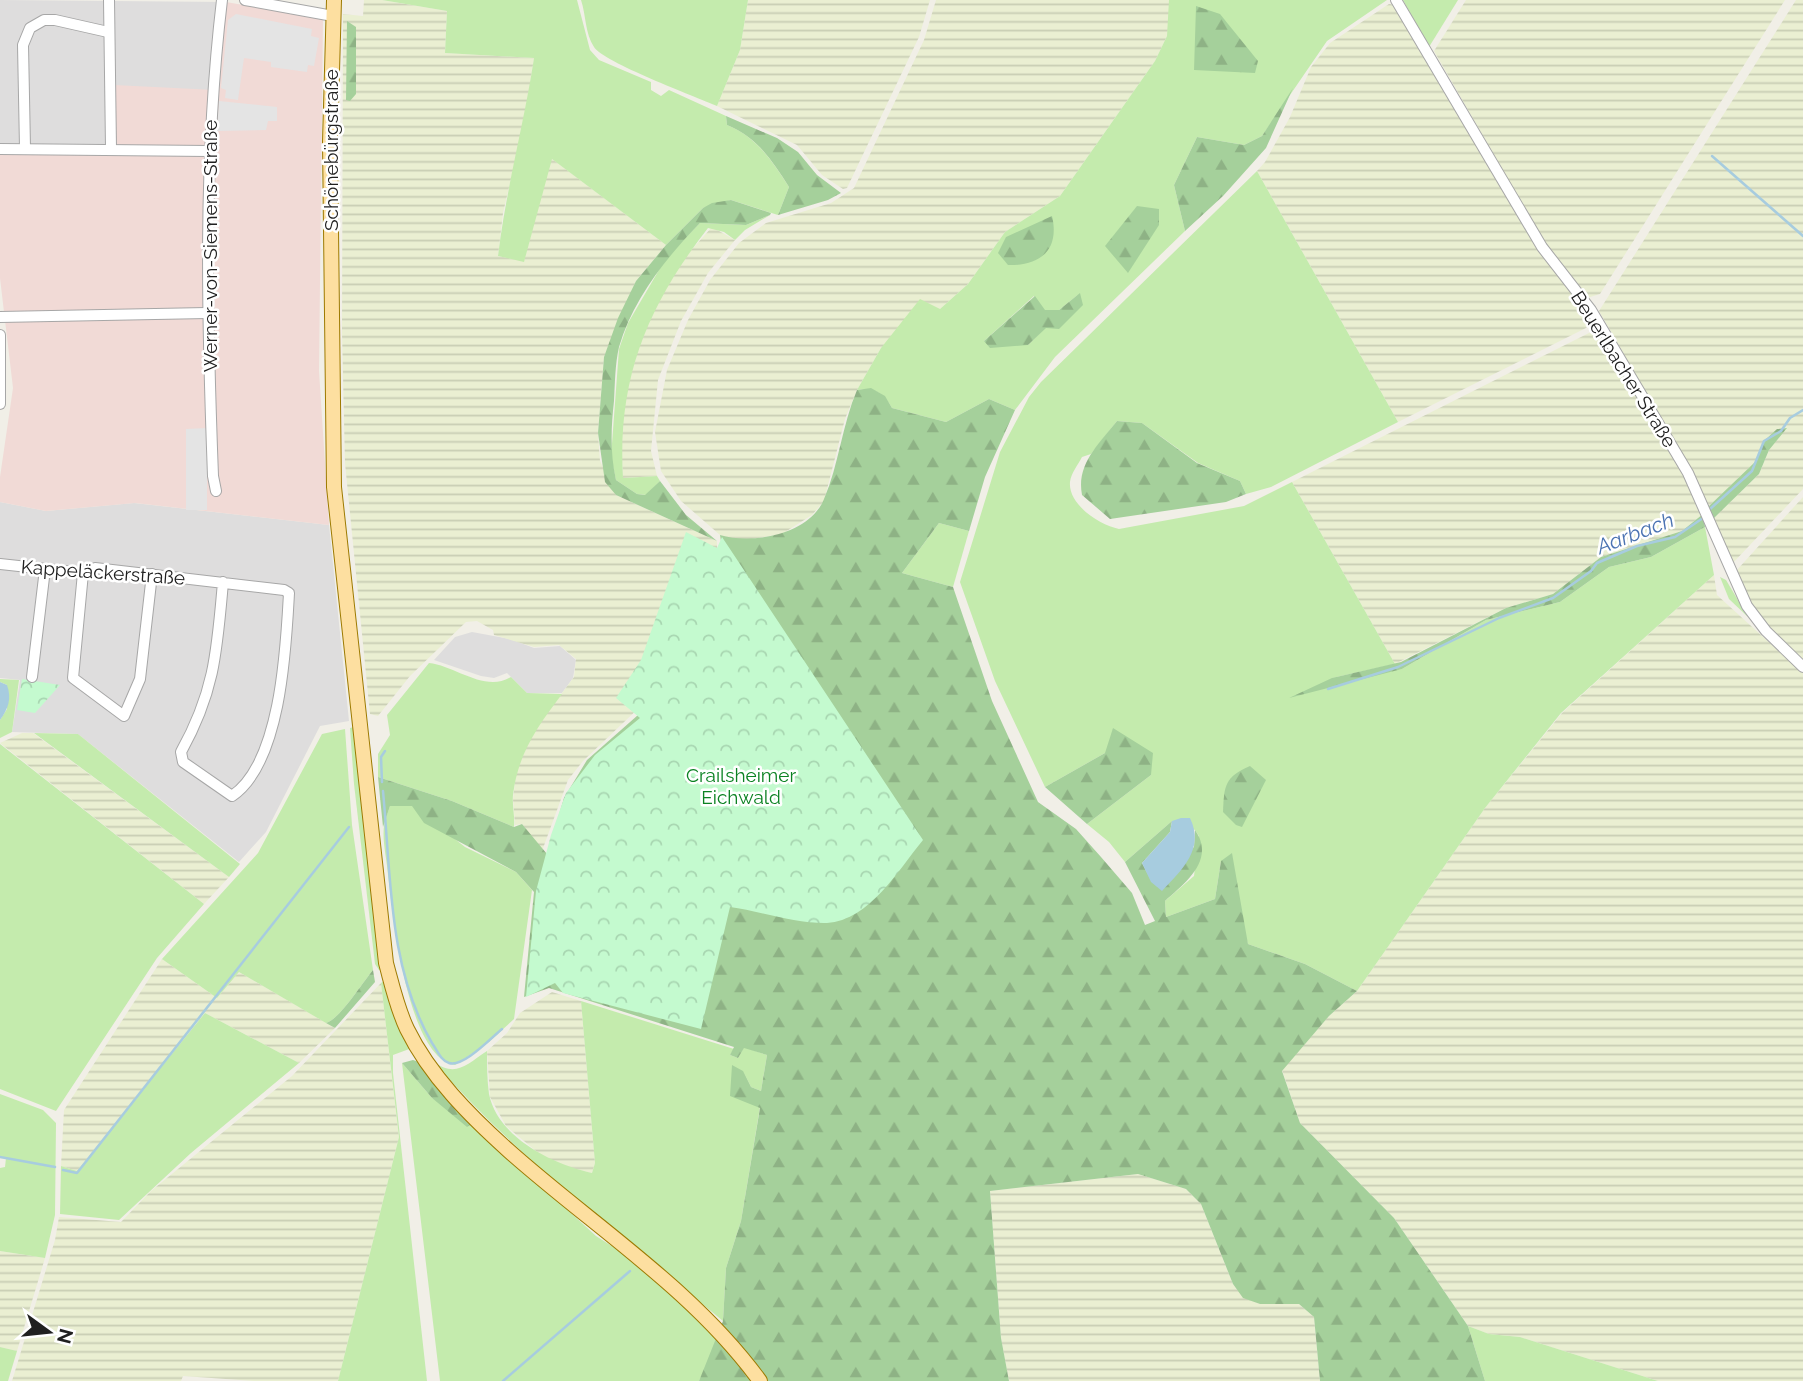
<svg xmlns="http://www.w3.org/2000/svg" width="1803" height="1381" viewBox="0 0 1803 1381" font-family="Raleway,sans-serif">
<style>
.residential{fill:#dedddd}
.commercial{fill:#f1dad6}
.farmland{fill:url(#farmland-rules)}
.grass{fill:#c4ebad;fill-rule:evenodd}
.forest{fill:url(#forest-firs)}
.park{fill:url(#park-crowns)}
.parking{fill:#e4e4e4}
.water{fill:#a7ccdf}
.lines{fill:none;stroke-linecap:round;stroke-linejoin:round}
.stream{stroke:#a7ccdf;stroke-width:2.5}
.minor-casing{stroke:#a7a7a7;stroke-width:12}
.major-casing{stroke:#9d7a00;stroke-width:16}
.minor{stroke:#fff;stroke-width:10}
.major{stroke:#fddfa0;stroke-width:14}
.labels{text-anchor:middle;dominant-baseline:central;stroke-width:5;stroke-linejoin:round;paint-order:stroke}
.street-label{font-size:19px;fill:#202020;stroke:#fff}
.park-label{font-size:19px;fill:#0b8222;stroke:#fff}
.water-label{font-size:21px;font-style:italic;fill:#4b73b2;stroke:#fff}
</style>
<defs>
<pattern id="farmland-rules" width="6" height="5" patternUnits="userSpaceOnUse" patternTransform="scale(1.75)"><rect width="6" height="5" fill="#eaefd2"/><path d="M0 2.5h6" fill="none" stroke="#c8cdb4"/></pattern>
<pattern id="forest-firs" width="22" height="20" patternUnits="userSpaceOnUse" patternTransform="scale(1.75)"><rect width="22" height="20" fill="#a5d09b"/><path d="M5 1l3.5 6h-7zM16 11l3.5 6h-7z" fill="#8eb285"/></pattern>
<pattern id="park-crowns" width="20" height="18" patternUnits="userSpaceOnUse" patternTransform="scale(1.75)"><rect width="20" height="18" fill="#c4facf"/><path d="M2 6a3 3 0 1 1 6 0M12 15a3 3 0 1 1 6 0" fill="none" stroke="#a8d6b1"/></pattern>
</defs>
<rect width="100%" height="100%" fill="#f1efe7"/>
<g class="residential">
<polygon points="0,0 226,2 215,90 114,152 0,154"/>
<polygon points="0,502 46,511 134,503 329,525 349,721 320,726 266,832 239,862 78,734 12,732 20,680 0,678"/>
<polygon points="472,632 510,639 534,648 560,646 576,660 573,678 562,693 527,693 507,673 494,678 481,676 434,660 455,637"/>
</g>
<polygon class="commercial" points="226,2 323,19 319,371 329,525 135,503 46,511 0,502 0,477 13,388 0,278 0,154 114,152 114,85 215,90"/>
<g class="farmland">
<polygon points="364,0 382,0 447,11 445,53 534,58 524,123 503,213 498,256 524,261 551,158 666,245 636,281 604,357 598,433 600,461 616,495 717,541 717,549 662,686 583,761 568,780 542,851 522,824 515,825 513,799 517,765 532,733 574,677 576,659 559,645 534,647 494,635 493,630 477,621 466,622 410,676 378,716 370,714 345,463 342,332 343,14 363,16"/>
<polygon points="748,0 930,0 919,37 847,188 843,189 822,175 797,145 717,106 740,50"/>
<polygon points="936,0 1169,0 1170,17 1167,36 1155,61 1060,196 1005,232 968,284 940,309 881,348 857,390 845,419 824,501 812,515 782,534 739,541 720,535 681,501 661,471 655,432 667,370 688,320 710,280 739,243 766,223 831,203 854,188 924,40"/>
<polygon points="1466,0 1785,0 1600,294 1587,298 1553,257 1434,51"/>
<polygon points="1796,0 1803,0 1803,489 1731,565 1713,519 1759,474 1769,450 1765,440 1755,462 1708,507 1698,483 1599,311"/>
<polygon points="1389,4 1395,5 1590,314 1590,323 1586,328 1398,422 1257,171 1265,162 1290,117 1311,67 1330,43"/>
<polygon points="712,227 735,240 708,273 681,321 658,380 651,451 657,476 623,478 621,441 625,396 638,350 655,305 685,257"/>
<polygon points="1595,330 1603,334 1685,476 1703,514 1682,531 1601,557 1553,594 1506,608 1395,664 1292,482"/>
<polygon points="1803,497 1803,662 1764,625 1746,600 1736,571"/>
<polygon points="1714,575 1717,595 1803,673 1803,1381 1658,1381 1520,1337 1489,1334 1468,1326 1394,1218 1300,1123 1282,1070 1329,1016 1357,991 1485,808 1562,713"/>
<polygon points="22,733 33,733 229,877 204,904 0,743"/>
<polygon points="162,959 217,998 239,972 335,1028 299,1063 205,1013 77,1171 61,1166 64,1110"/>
<polygon points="381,983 399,1137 338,1381 254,1381 183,1376 181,1381 12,1381 55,1240 59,1217 121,1222 151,1191 292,1076"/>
<polygon points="552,992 581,1001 595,1163 592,1173 567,1168 542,1156 506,1126 490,1097 487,1051 507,1033 520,1013"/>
<polygon points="1138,1174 1186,1189 1201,1204 1233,1284 1243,1297 1260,1304 1299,1304 1314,1317 1320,1381 1009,1381 1001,1338 990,1191"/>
<polygon points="0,1251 45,1258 17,1351 0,1347"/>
</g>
<g class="grass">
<path d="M382,0h195l13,50 9,10 52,22v8l10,6 8,-6 57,26 1,9c30,12 45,36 62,62l-11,28 -47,-15 -28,8 -37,37 -114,-86 -28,103 -26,-6c8,-67 26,-132 36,-198l-89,-5 2,-42z"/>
<path d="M581,0h167l-8,50 -23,56c-21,-9 -114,-44 -123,-59 -9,-13 -8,-32 -13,-47z"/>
<path d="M1169,0h218l-60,41 -65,95 -18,9 -47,-8 -23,48 11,46 -130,126 -40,53 -26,-11 -43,23 -54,-14c-9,-16 -17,-20 -35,-18l24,-42 39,-49 20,10 28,-25 37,-52 55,-36 95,-135 12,-25zM1079,294l-51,51 -44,-4 50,-45 10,14h15z"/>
<polygon points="1403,0 1458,0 1429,47"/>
<path d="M1257,171l141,251 -127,65 -25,7 -6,-13 -42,-18 -56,-40 -25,-2 -26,33 -9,3c-4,8 -11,16 -12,25 -2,23 30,43 49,47l125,-23 48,-24 103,182 -63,14 70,-9 84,-49 74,-18 49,-35 42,-10 54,-30 9,48 -153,138 -76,95 -128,183 -52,-27 -57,-20 -27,-83 -6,38 -49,18 -1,-16 29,-25 5,-40 -4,-6 -23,-9 -47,41 -16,-20 -22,-18 64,-49 -46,-22 -60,34 -50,-106 -35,-99 40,-130 29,-55 12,-15z"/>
<path d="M770,215l-25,15 -10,10 -11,-8 -16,-4c-60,77 -91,150 -85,250l34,-2 3,5 -14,14 -9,-1 -21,-14 -5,-23 8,-108 9,-26 38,-65 34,-35 46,2z"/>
<polygon points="939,523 969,531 953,587 902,573"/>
<polygon points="1720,577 1726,580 1748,617 1729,599"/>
<path d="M429,663c27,3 56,30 82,14l16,16 35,1c-24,32 -44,59 -49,101 -1,10 2,21 1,32l-62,-26 -74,-24v-23l12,-19 -3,-20z"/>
<polygon points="0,679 19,680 12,732 0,738 0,720 7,709 7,685 0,682"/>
<polygon points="354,727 381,970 379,970 375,964 354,784 350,728"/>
<path d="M345,729l7,96 21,145c-11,13 -33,49 -47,53l-87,-51 -22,26 -55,-39 96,-106 64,-119z"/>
<polygon points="34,733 78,734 240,864 229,877"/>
<polygon points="0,744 204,904 157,958 56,1111 0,1089"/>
<path d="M390,806h23l52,41 51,25 16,18 -18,129 -25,23 -34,23c-48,-7 -62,-151 -67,-190 -1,-15 -6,-34 -4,-49 1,-7 4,-14 6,-20z"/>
<polygon points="385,980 412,1048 393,1055 393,1073 427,1381 338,1381 399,1137 381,983"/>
<path d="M581,1001l153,48 -4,6 8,3 6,-11 23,8 -6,36 -10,-4 -8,-16 17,36 -19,114 -15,47 -3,53c-99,-83 -204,-161 -289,-259 22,16 33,2 53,-11 0,14 0,29 2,43 9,44 64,70 103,79l3,-10z"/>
<polygon points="205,1013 299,1063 191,1153 119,1220 60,1214 61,1166 77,1171"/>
<polygon points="402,1063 432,1098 473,1123 596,1236 618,1250 717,1334 712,1355 699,1381 440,1381"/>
<polygon points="0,1094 43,1110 56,1123 55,1215 45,1258 0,1251 0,1168 5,1167 6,1158 0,1156"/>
<polygon points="1468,1326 1489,1334 1520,1337 1658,1381 1485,1381"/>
<polygon points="0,1347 17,1351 8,1381 0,1381"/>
</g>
<g class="forest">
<polygon points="1196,6 1220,14 1258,61 1255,73 1194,70"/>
<polygon points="347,21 356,27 356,94 350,101 346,100"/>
<polygon points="1293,88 1266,148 1223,196 1185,231 1174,185 1197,137 1244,145 1262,136"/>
<path d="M726,116l51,22 21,14 19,23 24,18 -13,7 -50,15 11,-28c-17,-27 -32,-50 -62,-62z"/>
<path d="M731,200l40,13 -1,2 -24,10 -46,-2c-34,35 -67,76 -81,124 -4,17 -4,37 -5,54 -3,27 -4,52 2,79l21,14 8,1 15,-14 26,34 31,26 -101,-46 -11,-13 -7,-49 6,-76 14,-39 18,-37 30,-36 37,-37 9,-5z"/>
<polygon points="1137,206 1159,209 1159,225 1128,273 1105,246"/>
<path d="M1052,216c8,34 -12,50 -44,49l-10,-12 8,-16z"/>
<polygon points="1080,293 1083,305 1059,329 1046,328 1028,345 990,348 984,341 1035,296 1045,310 1059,310"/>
<path d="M871,388l14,8 7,12 54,14 43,-23 26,11 -30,67 -16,54 -30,-8 -37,50 51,14 39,114 46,101 38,27 25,28 31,36 13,32 10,-4 -30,-59 47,-41 -2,11 -28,31 10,19 42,-35 1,-17c21,30 -10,53 -30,71l1,16 49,-18 6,-38 11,-8 16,91 57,20 52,27 -28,25 -47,55 18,52 94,95 74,108 17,55h-165l-6,-64 -15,-13h-39l-17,-6 -10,-14 -32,-80 -15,-15 -48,-15 -148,17 11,147 8,43h-310l24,-60 3,-53 15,-47 19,-113 -30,-12 2,-31 11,6 8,16 10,4 6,-36 -23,-7 -6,10 -8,-3 4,-8 -185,-59 -25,9 10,-105 -18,-20 -92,-49 -12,-17h-22l-7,21 -5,-50 74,24 62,26 8,-3 25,30 17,-56 23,-38 51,-45 84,-167 -2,-13c33,10 90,-1 104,-36 15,-35 18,-74 33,-109z"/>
<path d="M1117,421l25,2 55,40 43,18 6,13 -20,8 -116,17 -28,-24c-6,-31 17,-51 35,-74z"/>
<polygon points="1787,428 1769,450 1759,474 1713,519 1708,507 1755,462 1765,440 1777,429"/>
<polygon points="1703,514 1705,527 1651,557 1609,567 1560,602 1486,620 1402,669 1289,698 1332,678 1401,662 1506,608 1553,594 1601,557 1682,531"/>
<polygon points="1113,728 1153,753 1151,775 1087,824 1045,787 1105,753"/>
<path d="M1250,766l16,14 -24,47 -6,-2 -13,-13c1,-27 2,-35 27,-46z"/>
<path d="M373,970l2,12 -40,46 -9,-5c14,-4 36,-40 47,-53z"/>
<polygon points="413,1060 422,1063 473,1123 467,1127 432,1098 402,1063"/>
</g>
<g class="park">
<path d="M686,532l31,16 5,-11 201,303c-24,29 -54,81 -96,83 -29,1 -68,-12 -97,-16l-29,122 -138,-36 -8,-10 -29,14 10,-106 15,-56 15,-42 29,-38 45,-37 -24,-20 25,-38z"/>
<polygon points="22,679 60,685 35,713 17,710"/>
</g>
<g class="parking">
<polygon points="236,14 312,29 311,36 319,38 314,66 308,65 307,72 271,67 271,62 244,58 238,100 225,98 226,90 221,88 228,20"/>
<polygon points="219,101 277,107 277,121 268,121 266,130 217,131"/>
<polygon points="207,428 207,510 186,510 186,429"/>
</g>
<g class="water">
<path d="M0,682l7,3c5,14 1,24 -7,35z"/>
<path d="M1181,818h9c15,31 -8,52 -28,73l-11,-9 -9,-19 28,-31 2,-11z"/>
</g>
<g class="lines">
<g class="stream">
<polyline points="1712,156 1803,236"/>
<polyline points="1709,510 1752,471 1764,441 1781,431 1790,418 1803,410"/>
<polyline points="1328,689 1398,667 1499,618 1553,598 1591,571 1597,563 1637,546 1675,537 1703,518"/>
<polyline points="382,782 381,757 385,751"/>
<path d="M383,791c8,84 5,177 49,252 5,7 9,18 17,20 14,5 43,-26 53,-34"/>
<polyline points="0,1157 55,1167"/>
<polyline points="63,1170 77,1173 349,827"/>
<polyline points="503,1381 630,1271"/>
</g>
<defs>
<g id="minor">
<polyline points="109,0 111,148"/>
<polyline points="245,0 333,16"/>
<polyline points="1396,0 1542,247 1591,310 1688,473 1747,606 1766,631 1803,667"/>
<polyline points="25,148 23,45 30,28 44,20 55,20 108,32"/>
<polyline points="0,149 209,151"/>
<polyline points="0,317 207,313"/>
<polyline points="0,335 0,404"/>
<path d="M216,491l-3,-15c-6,-159 -10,-317 9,-476"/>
<path d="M0,564l83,9 12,-5 189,22 5,3c-3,55 -8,170 -57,203l-49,-34 -2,-10c34,-61 36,-102 42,-170"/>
<polyline points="83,573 73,678 124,716 140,679 152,574"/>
<polyline points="32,677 45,569"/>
</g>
<path id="major" d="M334,0l-4,142 4,345 52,476c6,22 11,45 21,66 23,47 63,87 102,122 84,75 184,138 251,230"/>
</defs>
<use href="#minor" class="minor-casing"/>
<use href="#major" class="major-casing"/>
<use href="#minor" class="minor"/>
<use href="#major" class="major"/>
</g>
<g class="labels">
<g class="street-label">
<text transform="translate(331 150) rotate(-90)">Schönebürgstraße</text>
<text transform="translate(210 246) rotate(-90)">Werner-von-Siemens-Straße</text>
<text transform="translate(1624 369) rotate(58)">Beuerlbacher Straße</text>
<text transform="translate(103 572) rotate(4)">Kappeläckerstraße</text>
</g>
<g class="park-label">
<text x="741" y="775">Crailsheimer<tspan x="741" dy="22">Eichwald</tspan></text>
</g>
<g class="water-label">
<text transform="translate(1635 533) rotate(-21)">Aarbach</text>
</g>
</g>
<g transform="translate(49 1332) rotate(105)" stroke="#ffffff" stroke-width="5" paint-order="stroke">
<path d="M0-5L12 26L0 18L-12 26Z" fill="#202020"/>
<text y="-10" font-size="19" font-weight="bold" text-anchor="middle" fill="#202020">N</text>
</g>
</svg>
